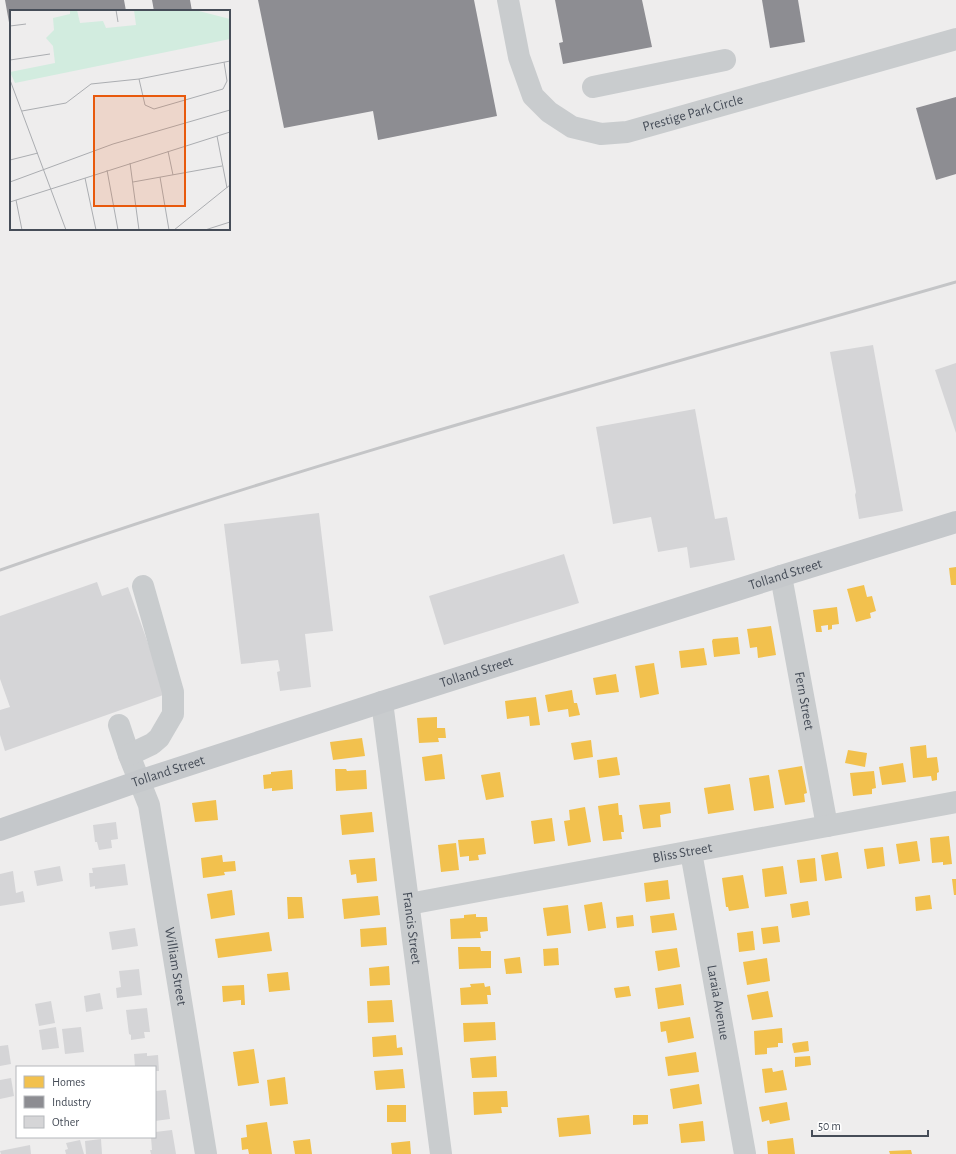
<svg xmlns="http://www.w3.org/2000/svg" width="956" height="1154" viewBox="0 0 956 1154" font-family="'Alegreya Sans',sans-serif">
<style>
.homes{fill:#f2c14e}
.industry{fill:#8d8d92}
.building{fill:#d5d5d7}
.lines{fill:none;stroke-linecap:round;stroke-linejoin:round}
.minor{stroke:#c9ccce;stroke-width:22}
.major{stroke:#c5c8cb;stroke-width:22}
.rail{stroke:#c4c5c7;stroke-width:3}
.labels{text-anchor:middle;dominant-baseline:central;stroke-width:4;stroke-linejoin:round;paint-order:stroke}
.street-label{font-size:14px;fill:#464d58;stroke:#fff}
.inset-road{fill:none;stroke:#abadb1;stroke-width:1}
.view{fill:#e8590c;fill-opacity:0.15;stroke:#e8590c;stroke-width:2}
.inset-edge{fill:none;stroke:#464d58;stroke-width:2}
</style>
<rect width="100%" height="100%" fill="#eeeded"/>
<g class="homes">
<polygon points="956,567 956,585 951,585 949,568"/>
<polygon points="864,585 867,597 872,596 876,611 870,613 871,618 856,622 847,589"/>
<polygon points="837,607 839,624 832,625 832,629 828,630 828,625 821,626 822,632 816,632 813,610"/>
<polygon points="771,626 776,655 758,658 757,647 750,648 747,629"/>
<polygon points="738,637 740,654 714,657 712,641 713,639"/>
<polygon points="704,648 707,665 681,668 679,651"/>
<polygon points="654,663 659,694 640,698 635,666"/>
<polygon points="616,674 619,692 596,695 593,678"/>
<polygon points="572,690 574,703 577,703 580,715 569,717 568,709 548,712 545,695"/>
<polygon points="536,697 540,725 530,726 529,716 507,719 505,701"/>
<polygon points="437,717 437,728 445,728 446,738 438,738 439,742 419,743 417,718"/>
<polygon points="362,738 365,756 333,760 330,742"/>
<polygon points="591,740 593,757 574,760 571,743"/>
<polygon points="926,745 927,758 937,757 939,772 937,773 937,780 932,781 931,776 913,778 910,747"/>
<polygon points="848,750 867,753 865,767 845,763"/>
<polygon points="442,754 445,779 425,781 422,757"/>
<polygon points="617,757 620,775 599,778 597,760"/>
<polygon points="903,763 906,782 882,785 879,767"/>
<polygon points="802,766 807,793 804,794 805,802 785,805 778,770"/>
<polygon points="335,769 346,769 347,771 366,770 367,789 336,791"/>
<polygon points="292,770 293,789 272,791 272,788 264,789 263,775 271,774 271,772"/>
<polygon points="874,771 876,788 872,789 872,794 853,796 850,773"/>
<polygon points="500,772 504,797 486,800 481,775"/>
<polygon points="769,775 774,808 754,811 749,778"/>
<polygon points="730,784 734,810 708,814 704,788"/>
<polygon points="216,800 218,820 195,822 192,803"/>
<polygon points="670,802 671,813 660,815 661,827 643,829 639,805"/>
<polygon points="618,803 619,815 622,815 624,832 621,832 622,839 603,841 598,806"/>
<polygon points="585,807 591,842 568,846 564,821 570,820 569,810"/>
<polygon points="372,812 374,832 342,835 340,815"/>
<polygon points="552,818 555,841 534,844 531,821"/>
<polygon points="949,836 952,864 943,865 943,862 932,863 930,838"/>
<polygon points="484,838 486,854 478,855 479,860 469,861 469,856 460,857 458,840"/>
<polygon points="917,841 920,861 899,864 896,844"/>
<polygon points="456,843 459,870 441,872 438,845"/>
<polygon points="883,847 885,866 867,869 864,849"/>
<polygon points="838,852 842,878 825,881 821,855"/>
<polygon points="222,855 223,862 235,861 236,871 224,872 225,875 203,878 201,858"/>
<polygon points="375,858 377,881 357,883 356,874 351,875 349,860"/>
<polygon points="815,858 817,881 800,883 797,860"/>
<polygon points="783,866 787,894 765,897 762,869"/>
<polygon points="743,875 749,908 729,911 728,907 726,907 722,878"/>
<polygon points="952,879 956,879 956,895 954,895"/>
<polygon points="668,880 670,899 646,902 644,883"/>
<polygon points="232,890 235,915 211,919 207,894"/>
<polygon points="930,895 932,909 916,911 915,897"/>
<polygon points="378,896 380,915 344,919 342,899"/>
<polygon points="287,897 302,897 304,918 288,919"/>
<polygon points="808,901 810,915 792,918 790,904"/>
<polygon points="602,902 606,928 588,931 584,905"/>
<polygon points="568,905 571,933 547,936 543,908"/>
<polygon points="674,913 677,930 652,933 650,916"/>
<polygon points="476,914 476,917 487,917 488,931 480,932 481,938 451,939 450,919 464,918 464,915"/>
<polygon points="633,915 634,926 617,928 616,917"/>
<polygon points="778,926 780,942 763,944 761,928"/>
<polygon points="386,927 387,945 361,947 360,929"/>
<polygon points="753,931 755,950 739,952 737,933"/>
<polygon points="269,932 272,951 218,958 215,939"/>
<polygon points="458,947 480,947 481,951 491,951 491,968 459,969"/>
<polygon points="558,948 559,965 544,966 543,949"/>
<polygon points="677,948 680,967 658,971 655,951"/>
<polygon points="520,957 522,973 506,974 504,959"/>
<polygon points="767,958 770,981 747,985 743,962"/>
<polygon points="389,966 390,985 370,986 369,968"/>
<polygon points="288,972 290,990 269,992 267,974"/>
<polygon points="484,983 485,987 490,986 491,995 487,995 488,1004 461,1005 460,988 471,987 470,984"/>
<polygon points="681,984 684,1005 658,1009 655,988"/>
<polygon points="244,985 245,1005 241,1005 241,1000 223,1002 222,986"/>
<polygon points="629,986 631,996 616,998 614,988"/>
<polygon points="768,991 773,1017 752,1020 747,995"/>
<polygon points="392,1000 394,1022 368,1023 367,1001"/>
<polygon points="690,1017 694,1038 668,1043 666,1031 661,1032 660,1022"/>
<polygon points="495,1022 496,1040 464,1042 463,1023"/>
<polygon points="782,1028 783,1043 778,1043 778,1047 767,1048 767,1054 755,1055 754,1031"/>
<polygon points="396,1035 397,1048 402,1047 403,1055 373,1057 372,1037"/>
<polygon points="808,1041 809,1051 794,1053 792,1044 793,1043"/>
<polygon points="254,1049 259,1083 238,1086 233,1052"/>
<polygon points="696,1052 699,1072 668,1076 665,1057"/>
<polygon points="496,1056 497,1077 472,1078 470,1058"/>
<polygon points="810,1056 811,1065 795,1067 795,1057"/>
<polygon points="772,1068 773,1072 783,1070 787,1090 765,1093 762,1069"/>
<polygon points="403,1069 405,1088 376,1090 374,1071"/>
<polygon points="285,1077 288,1104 270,1106 267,1080"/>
<polygon points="699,1084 702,1104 673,1109 670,1089"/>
<polygon points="507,1091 508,1107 501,1107 502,1113 474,1115 473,1092"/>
<polygon points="787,1102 790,1120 770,1124 769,1120 762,1122 759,1107"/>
<rect x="387" y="1105" width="19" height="17"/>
<polygon points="589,1115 591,1134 559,1137 557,1118"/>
<polygon points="633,1115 648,1115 648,1124 633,1125"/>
<polygon points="703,1121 705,1141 681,1143 679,1124"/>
<polygon points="267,1122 272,1154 249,1154 248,1149 242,1150 241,1138 247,1137 246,1125"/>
<polygon points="793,1138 795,1154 768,1154 767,1141"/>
<polygon points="310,1139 312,1154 295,1154 293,1141"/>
<polygon points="410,1141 411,1154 392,1154 391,1143"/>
<polygon points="911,1150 912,1154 890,1154 889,1151"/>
</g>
<g class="industry">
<polygon points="5,0 124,0 126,11 11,11 10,28"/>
<polygon points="152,0 190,0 192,11 154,11"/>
<polygon points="258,0 474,0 497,116 378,140 373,111 284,128"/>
<polygon points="555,0 642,0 652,47 563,64 559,43 563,42"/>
<polygon points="762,0 798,0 805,42 770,48"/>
<polygon points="956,97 956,174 936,180 916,108"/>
</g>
<g class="building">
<polygon points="873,345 903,511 859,519 855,495 856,492 830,352"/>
<polygon points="956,363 956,433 935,370"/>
<polygon points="695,409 715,519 727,517 735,560 690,568 687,547 658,552 651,517 613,524 596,427"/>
<polygon points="319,513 333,631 305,634 311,687 280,691 277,672 280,671 278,660 241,664 224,524"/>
<polygon points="564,554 579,603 444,645 429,596"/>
<polygon points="97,582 102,596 128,587 166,694 5,751 0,735 0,710 10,707 0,679 0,616"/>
<polygon points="116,822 118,839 111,840 112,848 99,850 97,842 95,842 93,825"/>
<polygon points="125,864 128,885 95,889 95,886 90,887 89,873 93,873 92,868"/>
<polygon points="60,866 63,881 37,886 34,871"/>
<polygon points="13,871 16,893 23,891 25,902 0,906 0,874"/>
<polygon points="135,928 138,946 112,950 109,932"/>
<polygon points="139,969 142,995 117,998 116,988 121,987 119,971"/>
<polygon points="100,993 103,1009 86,1012 84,996"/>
<polygon points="51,1001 55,1023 39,1026 35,1004"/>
<polygon points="147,1008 150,1032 144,1032 145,1038 131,1040 131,1035 129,1034 126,1010"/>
<polygon points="56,1027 59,1048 42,1050 39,1030"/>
<polygon points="81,1027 84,1052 65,1054 62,1029"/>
<polygon points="8,1045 11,1064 0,1066 0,1046"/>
<polygon points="147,1053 147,1056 158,1055 159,1071 155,1071 155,1067 135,1067 134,1054"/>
<polygon points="11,1078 14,1096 0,1099 0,1080"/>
<polygon points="166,1090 170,1119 155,1121 155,1091"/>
<polygon points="172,1130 176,1154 151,1154 150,1150 152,1150 151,1137 155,1137 155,1132"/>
<polygon points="101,1139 102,1154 86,1154 85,1141"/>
<polygon points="80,1140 84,1154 66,1154 65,1150 68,1149 66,1143"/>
<polygon points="30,1145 31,1154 1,1154 0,1151"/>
</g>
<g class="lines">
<g class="minor">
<path id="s1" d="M508,0l11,57 14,39 16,16 23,15 29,7 26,-2 329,-93"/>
<polyline points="593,87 725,60"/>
<path id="s2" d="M781,576l46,250"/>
<path id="s3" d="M382,702l59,452"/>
<path id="s4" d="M119,725l10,30 20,50 57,349"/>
<polyline points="129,755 152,744 159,738 173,714 173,692 143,586"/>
<path id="s5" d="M691,852l54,302"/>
<path id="s6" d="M409,904l547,-102"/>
</g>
<path class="major" id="s7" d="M0,830l139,-49 243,-79 399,-126 175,-54"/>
<path class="rail" d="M0,570c314,-110 636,-196 956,-288"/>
</g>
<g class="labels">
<g class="street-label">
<text stroke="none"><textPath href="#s1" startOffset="274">Prestige Park Circle</textPath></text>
<text stroke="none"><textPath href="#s7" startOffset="826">Tolland Street</textPath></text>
<text stroke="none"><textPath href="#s7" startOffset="502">Tolland Street</textPath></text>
<text stroke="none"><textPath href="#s2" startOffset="127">Fern Street</textPath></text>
<text stroke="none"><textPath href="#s7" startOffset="178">Tolland Street</textPath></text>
<text stroke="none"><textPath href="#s6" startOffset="278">Bliss Street</textPath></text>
<text stroke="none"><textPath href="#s3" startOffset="228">Francis Street</textPath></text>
<text stroke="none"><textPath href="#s4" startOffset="249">William Street</textPath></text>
<text stroke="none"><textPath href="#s5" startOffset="153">Laraia Avenue</textPath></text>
</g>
</g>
<g transform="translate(10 10)">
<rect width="220" height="220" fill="#eeeded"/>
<path d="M60,0h7l3,13 23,-2 3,7 30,-3 -2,-15h61l35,9v20l-215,44 -5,-11 45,-9 -2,-17 -7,-8 8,-8 -1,-12 17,-4z" fill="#d2ecdf"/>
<path class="inset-road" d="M106,0l2,12M0,16l16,-2M0,50l40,-6M129,69l6,26 9,4 69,-20 4,-8 -3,-19M0,70l56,150M12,101l44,-8 25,-19 48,-5 91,-18M207,126l10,52M158,141l5,24M0,150l28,-7M120,153l9,67M97,160l11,60M150,167l9,53M75,168l11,52M0,172l103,-38 117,-34M123,172l89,-16M6,190l6,30M0,192l220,-70M164,220l56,-45M195,220l25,-8"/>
<path class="view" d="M84,86h91v110h-91z"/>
<rect width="220" height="220" class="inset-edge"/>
</g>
<rect x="16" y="1066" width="140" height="72" fill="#ffffff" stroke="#b5b8bc"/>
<rect x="24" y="1076" width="20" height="12" fill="#f2c14e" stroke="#b5b8bc"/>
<text x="52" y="1086" font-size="12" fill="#464d58">Homes</text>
<rect x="24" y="1096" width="20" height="12" fill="#8d8d92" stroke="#b5b8bc"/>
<text x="52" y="1106" font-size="12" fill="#464d58">Industry</text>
<rect x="24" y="1116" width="20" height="12" fill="#d5d5d7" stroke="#b5b8bc"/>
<text x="52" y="1126" font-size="12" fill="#464d58">Other</text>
<path d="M812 1130v6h116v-6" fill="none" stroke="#464d58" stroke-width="2"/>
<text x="818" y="1130" font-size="12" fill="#464d58" stroke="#ffffff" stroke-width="3" paint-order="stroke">50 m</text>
</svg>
